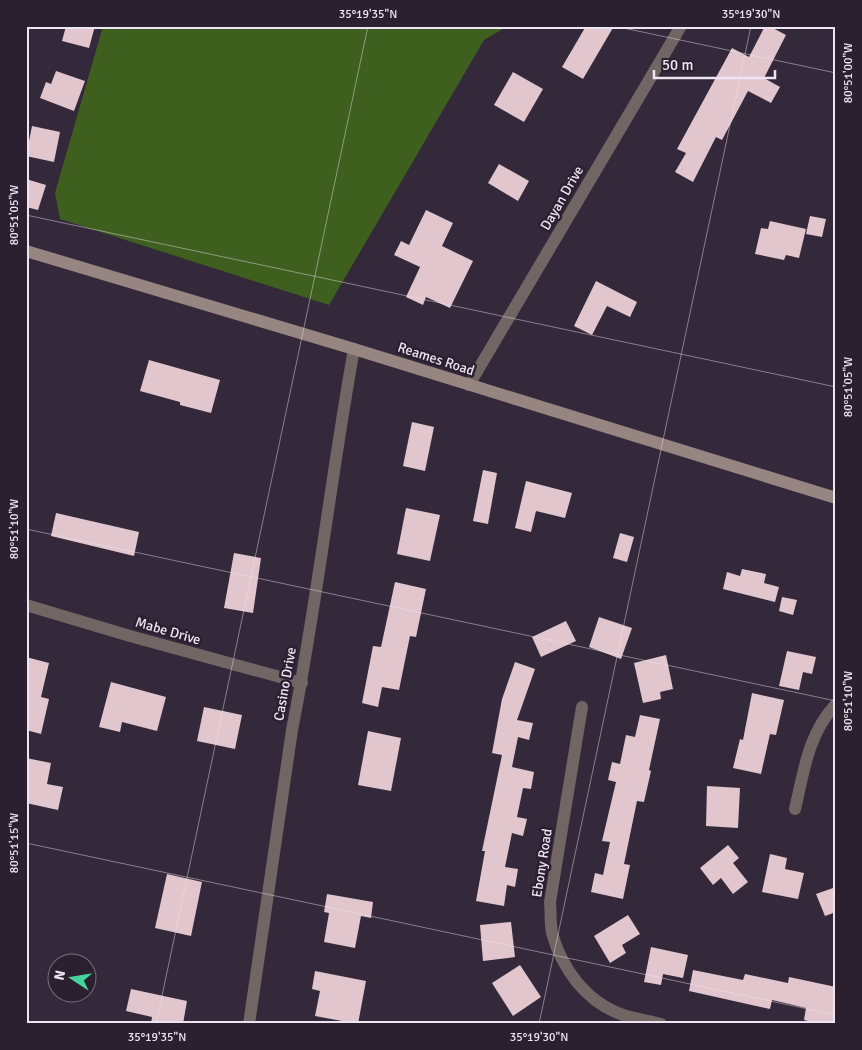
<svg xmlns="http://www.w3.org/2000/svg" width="862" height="1050" viewBox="0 0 862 1050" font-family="Signika,sans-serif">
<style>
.green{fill:#3f5f1f}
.building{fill:#e2c6ce}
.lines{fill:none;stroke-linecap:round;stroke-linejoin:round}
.minor{stroke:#716663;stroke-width:12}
.secondary{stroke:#968580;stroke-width:12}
.ticks{fill:none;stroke:#ede6f2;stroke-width:1;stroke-opacity:0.45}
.labels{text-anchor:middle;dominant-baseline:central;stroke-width:5;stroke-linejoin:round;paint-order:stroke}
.street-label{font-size:14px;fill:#ede6f2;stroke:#2a2030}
.neatline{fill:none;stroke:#ede6f2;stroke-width:2}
.ticks-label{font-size:12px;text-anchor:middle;fill:#ede6f2}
</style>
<rect width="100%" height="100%" fill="#34293b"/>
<polygon class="green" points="103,26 508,26 484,40 329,305 60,219 55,193"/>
<g class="building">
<polygon points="66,26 95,26 89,48 62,41"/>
<polygon points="586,26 614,26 583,79 562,67"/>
<polygon points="765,26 769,26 786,35 764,78 780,87 771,103 748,91 722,140 716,137 693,182 675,172 686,153 677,149 732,48 749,57"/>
<polygon points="56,71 85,81 74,111 40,98 46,82 51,84"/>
<polygon points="513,72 543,89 524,122 494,105"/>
<polygon points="32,126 60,132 54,162 26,156"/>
<polygon points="499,164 529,181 518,201 488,183"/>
<polygon points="26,179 46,185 38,210 26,207"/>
<polygon points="426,210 453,223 442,246 473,261 450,308 426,297 423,305 406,297 420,267 394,255 401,241 409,245"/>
<polygon points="810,216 826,219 822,237 806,234"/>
<polygon points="770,221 806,229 799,258 786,255 784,260 755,254 761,228 768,229"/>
<polygon points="596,281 637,302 630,317 607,306 592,335 574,326"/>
<polygon points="149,360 220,380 211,413 180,405 180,402 140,391"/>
<polygon points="412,422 434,427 425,471 403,466"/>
<polygon points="483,470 497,473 488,524 473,521"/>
<polygon points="526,481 572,493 565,518 536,511 531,532 515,528"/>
<polygon points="406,508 440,515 430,561 397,554"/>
<polygon points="56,513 139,532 134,556 51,536"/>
<polygon points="620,533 634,537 627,562 613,558"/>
<polygon points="234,553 261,558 253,613 224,608"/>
<polygon points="742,569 766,574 764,583 779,587 775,602 723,589 727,572 740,576"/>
<polygon points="395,582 426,589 416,637 410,636 399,690 382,687 378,707 362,703 373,646 381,647"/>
<polygon points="782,597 797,600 793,615 779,611"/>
<polygon points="599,617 632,628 621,659 589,647"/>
<polygon points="566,621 576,641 541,657 532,637"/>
<polygon points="787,651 816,657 812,674 803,672 799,690 779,686"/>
<polygon points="666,655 673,689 660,692 661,699 643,703 634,663"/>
<polygon points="26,657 49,663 41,697 49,699 41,734 26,730"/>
<polygon points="515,662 535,669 517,720 533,723 529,740 518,737 512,767 534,772 531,789 523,788 517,817 527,819 523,836 512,833 505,867 518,869 515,887 507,885 504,906 476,901 485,851 482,851 502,755 492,753 502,699"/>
<polygon points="111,682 166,697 157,731 122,722 120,732 99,727"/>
<polygon points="752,693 784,700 776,735 770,734 761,774 733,768 740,739 743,740"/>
<polygon points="204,707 242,715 235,749 197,741"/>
<polygon points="640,715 660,719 649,770 651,771 644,802 637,801 624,864 630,865 623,899 591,892 595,873 603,875 610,842 602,841 616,782 608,780 612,762 620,764 626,735 635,737"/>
<polygon points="368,731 401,738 391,791 358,785"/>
<polygon points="26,758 51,763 47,784 63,787 58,810 26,803"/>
<polygon points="707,786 740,788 738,828 706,826"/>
<polygon points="728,845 739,858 733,863 748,882 733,894 721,878 713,885 700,868"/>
<polygon points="770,854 787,858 785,869 804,873 798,899 762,892"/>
<polygon points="167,874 202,882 191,936 155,928"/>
<polygon points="836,887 836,912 825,916 816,894"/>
<polygon points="327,894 373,902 371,918 361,916 355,948 324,942 329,913 324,912"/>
<polygon points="628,915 640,934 622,945 626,953 610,963 594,936"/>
<polygon points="511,922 515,957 483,961 480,925"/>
<polygon points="651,947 688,955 683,978 663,974 661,985 644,982"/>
<polygon points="520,965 541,997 513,1016 492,983"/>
<polygon points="693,970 743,980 745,974 788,983 789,977 836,987 836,1024 821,1024 804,1020 806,1008 772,1000 770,1009 689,991"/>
<polygon points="315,971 366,981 358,1024 315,1016 320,991 312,989"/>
<polygon points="131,989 187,1001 183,1024 151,1024 152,1017 126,1011"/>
</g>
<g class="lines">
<g class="minor">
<polyline points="469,385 681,26"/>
<polyline points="26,605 130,636 302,683"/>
<path d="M582,707l-32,195c1,10 0,21 2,31 10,36 34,69 71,82 12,4 26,6 38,9"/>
<path d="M795,809c9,-38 13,-75 41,-105"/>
<path d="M249,1024l43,-294c25,-126 39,-254 62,-381"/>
</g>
<polyline class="secondary" points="26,251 354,349 836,498"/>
</g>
<path class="ticks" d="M614,26l222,47M26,215l810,172M26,529l810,172M26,843l810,172M156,1024l212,-998M539,1024l212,-998"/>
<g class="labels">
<g class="street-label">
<text transform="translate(562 198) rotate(-60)">Dayan Drive</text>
<text transform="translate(436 359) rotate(18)">Reames Road</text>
<text transform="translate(168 631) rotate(16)">Mabe Drive</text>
<text transform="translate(285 684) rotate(-80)">Casino Drive</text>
<text transform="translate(542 863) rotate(-81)">Ebony Road</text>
</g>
</g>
<rect width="862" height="1050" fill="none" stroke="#2a2030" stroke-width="55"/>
<g transform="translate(72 978) rotate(282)"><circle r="24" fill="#2a2030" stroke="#786f7e"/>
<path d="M0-4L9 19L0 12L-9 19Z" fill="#46d49e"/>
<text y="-8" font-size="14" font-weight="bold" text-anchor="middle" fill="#ede6f2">N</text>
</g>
<path d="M654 70v8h121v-8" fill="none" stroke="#ede6f2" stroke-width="2.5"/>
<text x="662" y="70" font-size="15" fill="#ede6f2" stroke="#2a2030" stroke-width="4" paint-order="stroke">50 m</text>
<rect x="28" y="28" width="806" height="994" class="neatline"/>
<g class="ticks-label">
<text x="368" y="18">35°19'35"N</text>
<text x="751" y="18">35°19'30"N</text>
<text transform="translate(848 73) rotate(-90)" y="4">80°51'00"W</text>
<text transform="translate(14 215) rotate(-90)" y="4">80°51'05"W</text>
<text transform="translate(848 387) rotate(-90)" y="4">80°51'05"W</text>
<text transform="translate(14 529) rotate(-90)" y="4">80°51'10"W</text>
<text transform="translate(848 701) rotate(-90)" y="4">80°51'10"W</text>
<text transform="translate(14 843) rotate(-90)" y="4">80°51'15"W</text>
<text x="157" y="1041">35°19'35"N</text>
<text x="539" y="1041">35°19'30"N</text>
</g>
</svg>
